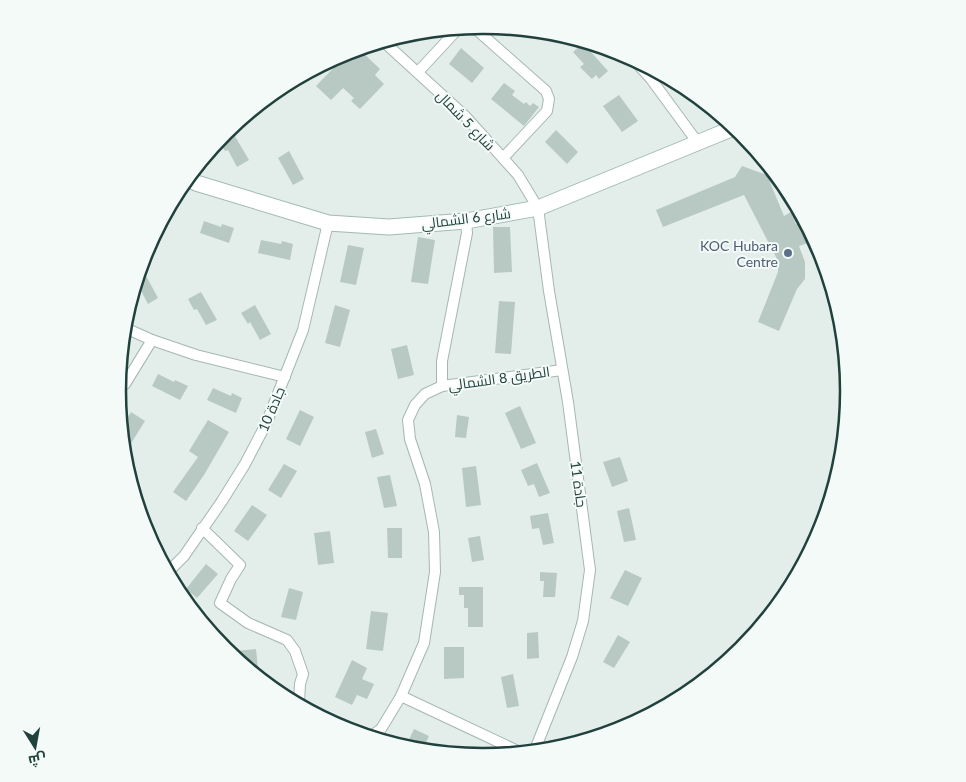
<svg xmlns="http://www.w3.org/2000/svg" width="966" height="782" viewBox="0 0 966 782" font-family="Lato,Cairo,sans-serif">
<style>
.building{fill:#b8c9c4}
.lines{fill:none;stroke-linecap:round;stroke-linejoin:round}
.street-casing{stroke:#a5b7b2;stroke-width:12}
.secondary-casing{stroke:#a0bab5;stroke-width:17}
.street{stroke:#fff;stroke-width:10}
.secondary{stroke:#fff;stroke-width:15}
.service-dot{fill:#5c6f8a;stroke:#f4faf8;stroke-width:2}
.labels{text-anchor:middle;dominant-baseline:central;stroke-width:4;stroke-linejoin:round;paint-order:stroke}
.street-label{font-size:14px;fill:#21413c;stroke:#f4faf8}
.service-label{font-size:14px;fill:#4e5e75;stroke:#f4faf8;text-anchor:end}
.rim{fill:none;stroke:#21413c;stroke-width:2.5}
</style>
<rect width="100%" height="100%" fill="#e3eeea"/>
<g class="building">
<polygon points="583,43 608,71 599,79 596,75 592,79 580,67 584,64 573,52"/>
<polygon points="358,48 380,69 375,75 384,84 360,109 351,101 354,98 343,88 331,100 316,86 350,51"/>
<polygon points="461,48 484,68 472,83 449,64"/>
<polygon points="504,83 515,91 512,95 524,104 526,102 530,106 533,103 539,107 524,126 491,99"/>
<polygon points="619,95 638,121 622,132 603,106"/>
<polygon points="556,130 578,152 567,164 545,142"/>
<polygon points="233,133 249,160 237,167 228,150 225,151 219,141"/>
<polygon points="289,151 304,179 293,185 278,158"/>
<polygon points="742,166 767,175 784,216 791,212 796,224 805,221 814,241 799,246 805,262 805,279 797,289 779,331 758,322 778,272 778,261 744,195 663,227 656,210 735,177"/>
<polygon points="204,221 221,227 222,224 234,228 229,243 200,233"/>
<polygon points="493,227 510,227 512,272 494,273"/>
<polygon points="418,237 435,240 428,284 411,282"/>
<polygon points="261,240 281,244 282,241 293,244 290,260 258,253"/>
<polygon points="348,245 364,248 356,285 340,282"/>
<polygon points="143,270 158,298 148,304 139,287 133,290 138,273"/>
<polygon points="201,292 217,320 206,325 197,309 194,310 188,299"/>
<polygon points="499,301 515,302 511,354 495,353"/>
<polygon points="255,305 271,334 260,340 250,322 248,324 241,313"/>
<polygon points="335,305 350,310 340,347 325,343"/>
<polygon points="407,345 414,375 398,379 391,349"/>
<polygon points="158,374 174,382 175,380 188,386 180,400 152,386"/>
<polygon points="213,388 231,396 232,393 242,398 236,413 207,400"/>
<polygon points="520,406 536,443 521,449 505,413"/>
<polygon points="300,410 314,417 300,446 286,439"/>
<polygon points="131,412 145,421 130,445 122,440 121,429"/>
<polygon points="457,415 469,417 466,438 455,437"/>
<polygon points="208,420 229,432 204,475 186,501 173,492 198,457 189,451"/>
<polygon points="376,429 384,454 372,458 365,432"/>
<polygon points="620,457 628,481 612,487 603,462"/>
<polygon points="537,463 550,493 539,497 534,484 528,486 521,470"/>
<polygon points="284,464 297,471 281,498 268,490"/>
<polygon points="476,466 481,505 466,507 462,468"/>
<polygon points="390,475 397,506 384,508 377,477"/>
<polygon points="252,505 267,515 248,541 234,531"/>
<polygon points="629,508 636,540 624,542 617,511"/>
<polygon points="548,513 554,543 543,545 539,528 532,529 530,516"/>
<polygon points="387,528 402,528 402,558 388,558"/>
<polygon points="330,531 334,563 318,565 314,533"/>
<polygon points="480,536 484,560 472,562 468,538"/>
<polygon points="206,564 218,574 197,598 186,589"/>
<polygon points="625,570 642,578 628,606 610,598"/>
<polygon points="540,572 557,573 555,597 543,597 544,581 540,581"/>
<polygon points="459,587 483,587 483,627 468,627 468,608 464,608 464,595 459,595"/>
<polygon points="289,588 303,592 296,620 281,617"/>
<polygon points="371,611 388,613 383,651 366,649"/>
<polygon points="538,632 539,658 527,659 527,633"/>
<polygon points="618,635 630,642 614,668 603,662"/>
<polygon points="444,647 464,647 464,678 444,679"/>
<polygon points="256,649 259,678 237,660 236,651"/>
<polygon points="352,660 367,668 362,679 374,684 367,699 357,695 352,705 335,697"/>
<polygon points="513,674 519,706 507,708 501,677"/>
<polygon points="414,729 429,736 422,751 405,748"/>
</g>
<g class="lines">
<defs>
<g id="street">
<polyline points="383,41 466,117 518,175 538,208 549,291 568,402 590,570 583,621 572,657 534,752"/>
<polyline points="632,58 651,79 698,143"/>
<path d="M418,72l38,-41c8,-4 14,-4 22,0l68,60 3,8 -2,12 -44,47"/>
<polyline points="123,327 152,340 196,355 285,377"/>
<polyline points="442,386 442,361 467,233 466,221"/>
<polyline points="117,390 125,384 152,340"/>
<polyline points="202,528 240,565 231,579 220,603 248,623 287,640 295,651 303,674 300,684 299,703 306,709"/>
<polyline points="167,573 184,556 222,501 245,464 266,424 303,330 328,223"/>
<polyline points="401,696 522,753"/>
<polyline points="370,737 381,729 401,696 424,643 435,572 434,532 425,484 410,439 408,420 415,405 425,394 442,386 562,370"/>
</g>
<polyline id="secondary" points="187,178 196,183 328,223 389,227 466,221 538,208 736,127"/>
</defs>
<use href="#street" class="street-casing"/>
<use href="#secondary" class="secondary-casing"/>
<use href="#street" class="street"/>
<use href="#secondary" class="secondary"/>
</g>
<circle class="service-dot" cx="788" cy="253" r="5"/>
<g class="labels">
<g class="street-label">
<text transform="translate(466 120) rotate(46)">شارع 5 شمال</text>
<text transform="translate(466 218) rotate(-7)">شارع 6 الشمالي</text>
<text transform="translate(499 378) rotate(-8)">الطريق 8 الشمالي</text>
<text transform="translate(271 409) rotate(-67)">جادة 10</text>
<text transform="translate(579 484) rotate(82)">جادة 11</text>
</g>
<g class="service-label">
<text x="778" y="245">KOC Hubara<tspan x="778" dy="16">Centre</tspan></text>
</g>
</g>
<path d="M0 0H966V782H0ZM126 391a357 357 0 1 1 714 0a357 357 0 1 1-714 0Z" fill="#f4faf8" fill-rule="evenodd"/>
<path class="rim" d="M126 391a357 357 0 1 1 714 0a357 357 0 1 1-714 0Z"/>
<g transform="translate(35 747) rotate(169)" stroke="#f4faf8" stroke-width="4" paint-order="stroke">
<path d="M0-4L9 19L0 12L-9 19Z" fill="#21413c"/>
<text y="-8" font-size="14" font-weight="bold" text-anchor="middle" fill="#21413c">ش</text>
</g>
</svg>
